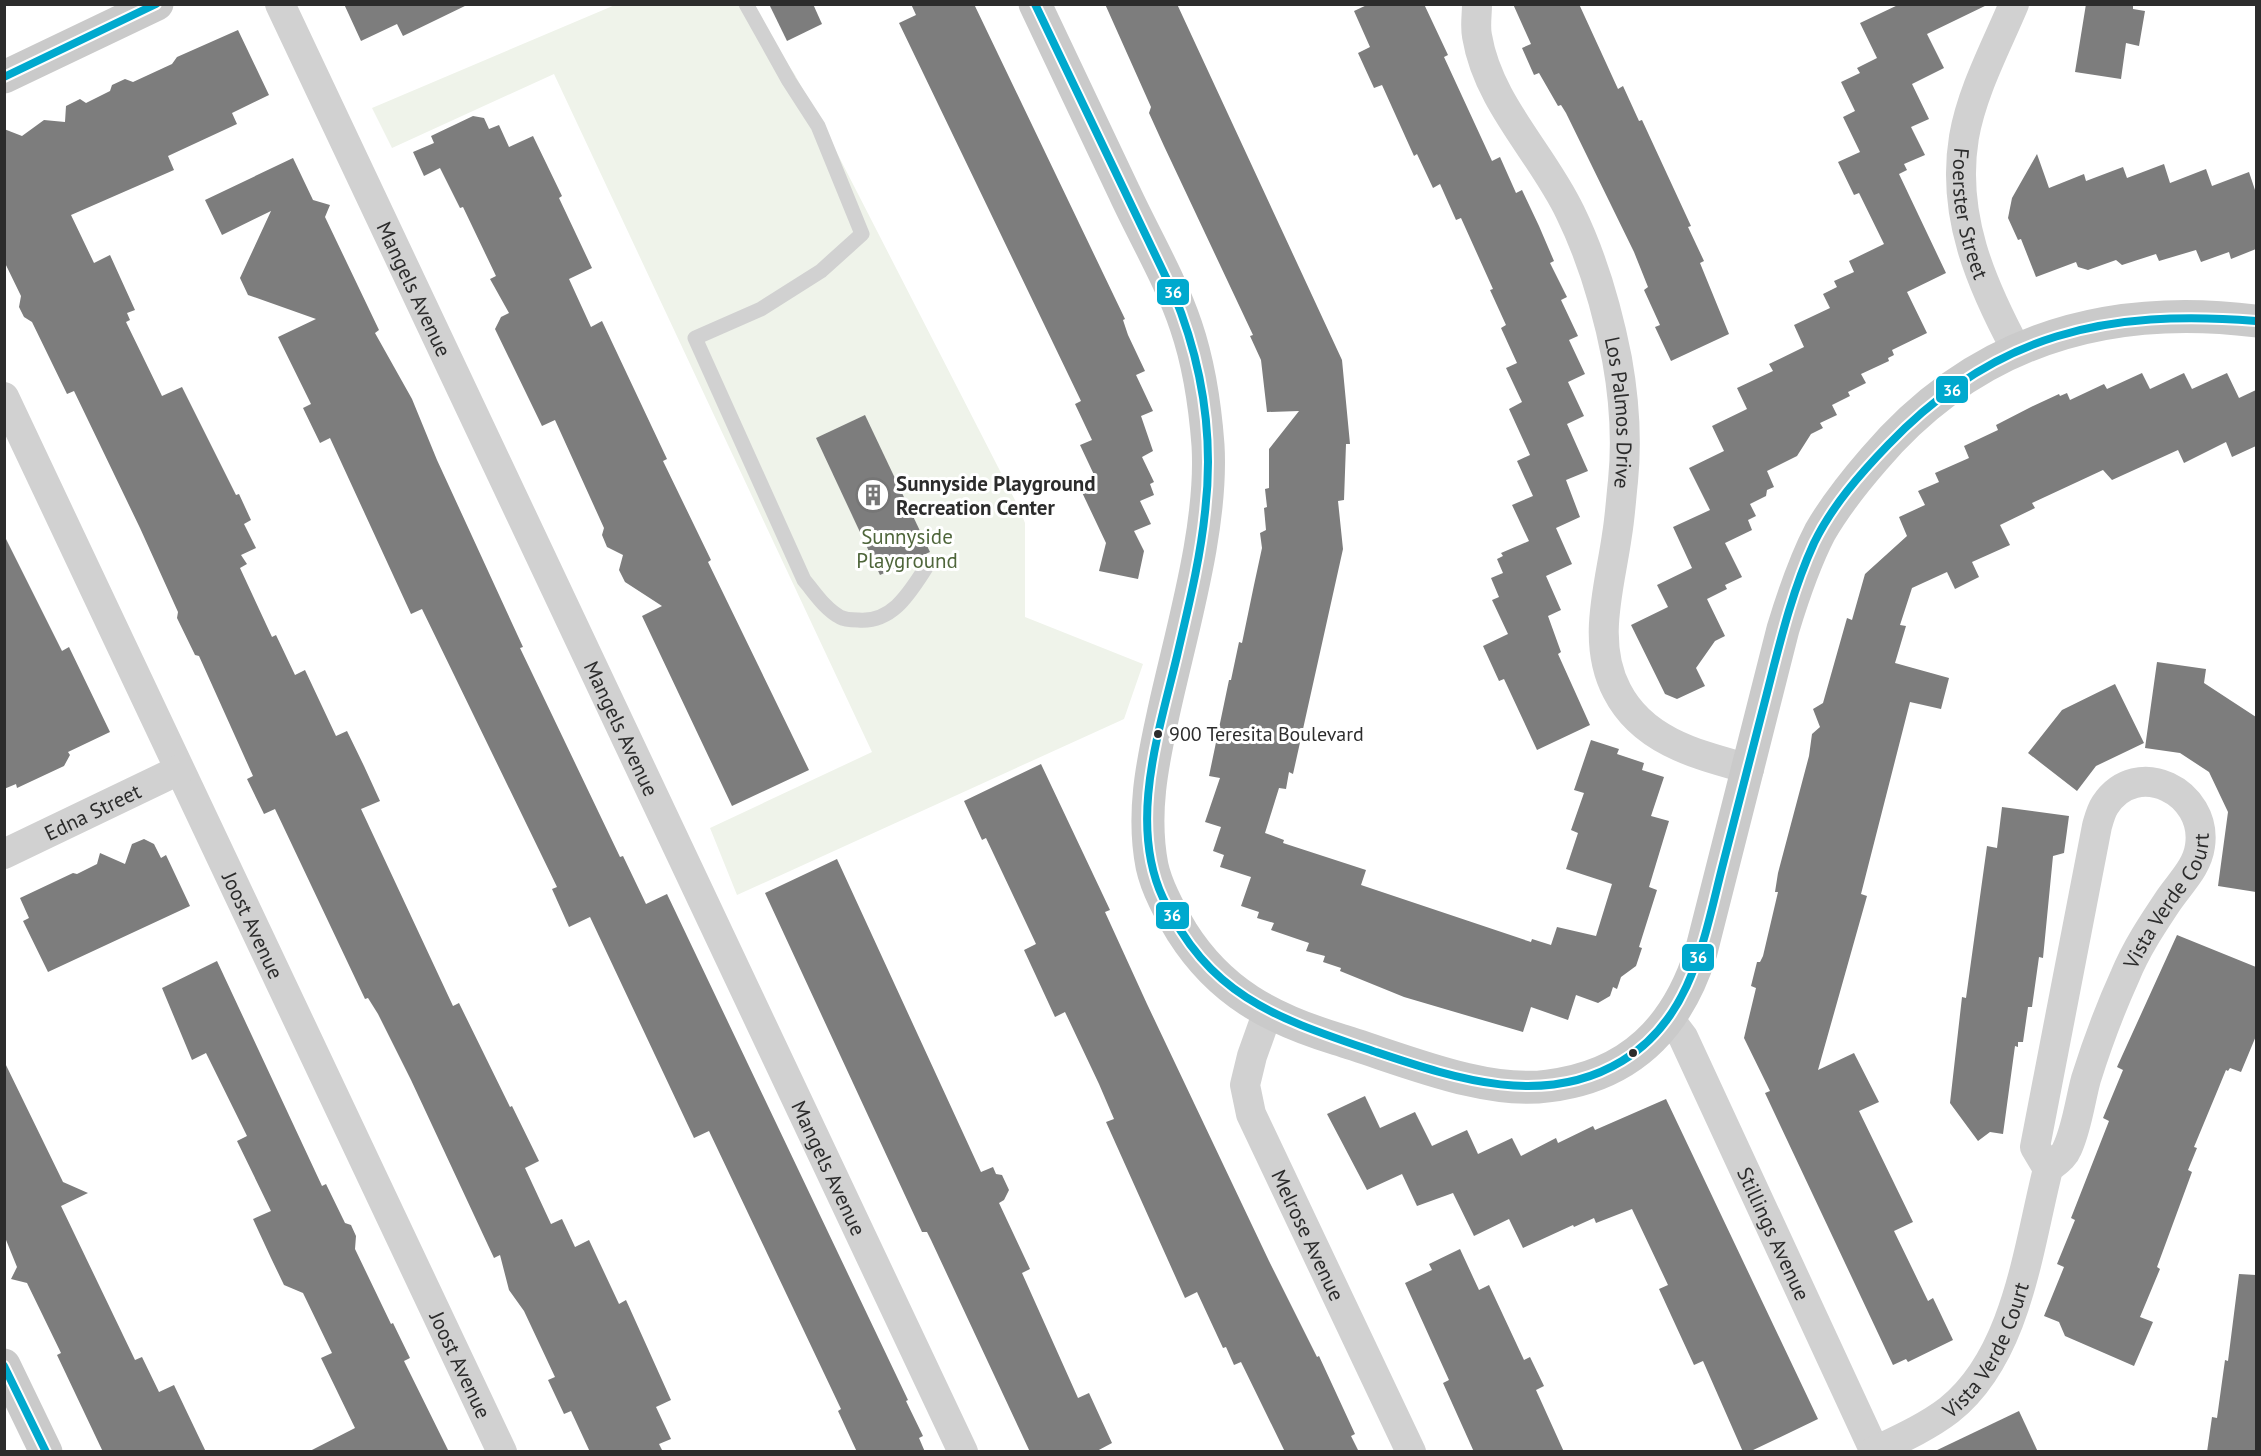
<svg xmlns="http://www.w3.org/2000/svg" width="2261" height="1456" viewBox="0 0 2261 1456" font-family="'PT Sans',sans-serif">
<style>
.green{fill:#eff3ea}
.building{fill:#7d7d7d}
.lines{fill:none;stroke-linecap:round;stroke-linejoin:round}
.lane{stroke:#d1d1d1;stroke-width:15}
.street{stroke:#d1d1d1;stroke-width:30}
.secondary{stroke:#cacaca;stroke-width:33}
.bus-1-casing{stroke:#fff;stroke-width:12}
.bus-1{stroke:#00a9ce;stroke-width:8}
.bus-dot{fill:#2c2c2c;stroke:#fff;stroke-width:2}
.labels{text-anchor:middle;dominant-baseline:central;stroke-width:6;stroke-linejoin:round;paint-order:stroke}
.bus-label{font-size:20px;fill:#2c2c2c;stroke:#fff;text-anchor:start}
.street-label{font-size:21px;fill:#2c2c2c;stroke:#fff}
.poi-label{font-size:21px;font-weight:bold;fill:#2c2c2c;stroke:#fff;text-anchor:start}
.park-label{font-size:21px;fill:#4f663b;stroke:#fff}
.line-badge{stroke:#fff;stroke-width:2}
.badge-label{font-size:16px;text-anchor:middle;font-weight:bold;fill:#fff}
</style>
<rect width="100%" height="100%" fill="#fff"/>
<polygon class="green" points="615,5 750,5 795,75 836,151 1019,508 1025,523 1025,617 1143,664 1124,719 737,895 710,828 872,752 554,74 392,148 372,108"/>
<g class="building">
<polygon points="344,4 469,4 403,36 397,24 361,41"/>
<polygon points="769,4 813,4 822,24 787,41"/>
<polygon points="911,4 974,4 1125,319 1123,320 1128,335 1145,371 1136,375 1153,411 1141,416 1153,451 1142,457 1154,482 1150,484 1154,495 1140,501 1151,524 1134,531 1144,551 1138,579 1099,571 1106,543 1079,486 1096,479 1080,445 1092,440 1075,404 1081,401 899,23 916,15"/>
<polygon points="1105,4 1177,4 1342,360 1350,444 1346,444 1344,500 1338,501 1343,549 1293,774 1289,772 1286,789 1279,788 1265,833 1284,840 1283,843 1366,870 1361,885 1531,942 1532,939 1551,945 1557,927 1596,936 1612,884 1566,869 1578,833 1571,830 1584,793 1574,790 1591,740 1619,749 1617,754 1644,763 1642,770 1664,777 1651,816 1669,821 1649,887 1657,890 1639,947 1642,948 1636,966 1621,977 1617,989 1613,987 1610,996 1598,1003 1576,995 1568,1020 1531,1007 1523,1032 1404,997 1340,971 1341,968 1323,962 1325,956 1306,951 1309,943 1271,930 1274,923 1257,918 1259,912 1241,906 1251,877 1220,867 1224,855 1213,851 1221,827 1205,822 1220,778 1209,776 1229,680 1231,680 1239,642 1242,643 1254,585 1262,548 1260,533 1266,530 1264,508 1267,507 1265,489 1269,488 1269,449 1299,411 1267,412 1261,360 1250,336 1253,335 1164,146 1149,113 1151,107"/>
<polygon points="1369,4 1424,4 1448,55 1444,57 1492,161 1500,157 1516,193 1522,190 1539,226 1554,261 1550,263 1567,297 1561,300 1578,336 1569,340 1585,374 1568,382 1584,416 1567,424 1588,471 1566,480 1580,517 1556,528 1572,564 1546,576 1561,610 1548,616 1561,652 1558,654 1590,725 1537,750 1504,679 1499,681 1483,646 1508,634 1492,600 1499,597 1491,578 1503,573 1497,559 1503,556 1501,553 1529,541 1512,505 1533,496 1517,461 1530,455 1509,409 1522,402 1506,368 1517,363 1501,328 1506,325 1490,290 1493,289 1461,218 1456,220 1440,184 1433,188 1417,154 1414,156 1382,85 1374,88 1358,53 1370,47 1354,11"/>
<polygon points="1513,4 1579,4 1618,89 1623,86 1639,121 1642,120 1691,226 1688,227 1704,261 1700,263 1729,334 1671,361 1655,327 1660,325 1644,290 1648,287 1634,252 1566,113 1561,105 1558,106 1539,73 1534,75 1522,48 1531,44"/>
<polygon points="1900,4 1989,4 1927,34 1944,68 1912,84 1929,119 1911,127 1925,155 1904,164 1907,170 1899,174 1946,273 1907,292 1927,333 1892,350 1894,355 1888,358 1889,361 1861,374 1866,383 1848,392 1850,396 1832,405 1837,415 1820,423 1823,428 1811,434 1797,456 1767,471 1774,487 1767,490 1766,496 1750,504 1756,516 1748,520 1752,530 1725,543 1742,577 1725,585 1727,589 1707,599 1725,636 1715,641 1696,668 1705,686 1677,699 1665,694 1631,625 1668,607 1657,585 1692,568 1673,527 1710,510 1689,468 1724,451 1712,426 1747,409 1737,388 1773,371 1769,364 1804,347 1794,325 1830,308 1823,294 1837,287 1834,281 1854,272 1849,261 1884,244 1859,193 1854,195 1838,162 1860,152 1843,117 1855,111 1841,82 1860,73 1857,68 1877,58 1860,23"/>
<polygon points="2086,4 2133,4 2133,9 2145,11 2139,46 2126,43 2121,79 2075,72"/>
<polygon points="238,30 269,95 232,113 237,124 168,156 174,170 71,215 94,263 110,255 135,310 127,313 130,320 126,322 162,396 182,387 236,495 239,494 251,520 244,524 256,548 241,555 247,564 240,568 272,637 276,635 295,675 305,670 336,736 347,731 364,766 380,801 361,809 453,1006 459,1003 510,1107 512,1106 539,1161 525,1168 551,1224 562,1219 575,1247 589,1240 619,1304 626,1300 671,1400 656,1407 671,1439 659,1444 663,1452 590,1452 571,1411 564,1414 548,1380 555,1377 524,1311 509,1290 500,1255 494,1258 411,1080 378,1014 368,998 365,999 275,809 264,814 247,779 253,776 199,656 195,655 177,618 178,612 140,528 74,391 67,394 32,322 24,317 19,307 21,296 4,261 4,129 22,136 44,120 65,122 66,106 80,99 86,103 110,91 112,85 125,79 133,82 172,64 177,57"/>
<polygon points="473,116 484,118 489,129 499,125 509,147 533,136 562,196 559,198 592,268 569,279 591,327 602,321 667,459 663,461 711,560 708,562 809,770 732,806 642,616 662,606 625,582 619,570 623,555 607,547 602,535 604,528 555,420 542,426 495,329 501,317 509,313 490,279 496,276 463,207 460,208 440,168 424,176 413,152 434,143 431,136"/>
<polygon points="2037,154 2049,188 2084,174 2086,181 2123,167 2127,178 2164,164 2170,183 2206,169 2212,186 2249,172 2256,193 2256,249 2231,259 2229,252 2201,262 2196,250 2159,261 2156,254 2122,265 2116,260 2088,270 2078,267 2076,262 2036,277 2021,239 2018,240 2008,218 2012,198"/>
<polygon points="293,158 313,200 330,205 325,217 379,330 375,333 412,399 437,460 523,647 520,648 620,857 623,856 646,904 667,894 908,1400 906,1401 923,1436 919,1438 925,1452 857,1452 838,1411 841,1409 709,1131 694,1138 590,917 569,927 552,889 557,887 422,609 411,614 330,438 320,443 303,408 311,404 278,337 316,319 248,295 240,278 271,211 222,235 205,200"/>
<polygon points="2142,373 2150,389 2184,373 2192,389 2227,373 2239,398 2256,390 2256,446 2232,457 2226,442 2184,463 2178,450 2112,480 2103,470 2032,503 2035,508 2000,525 2010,545 1972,562 1979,577 1955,589 1947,572 1912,588 1900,625 1906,626 1895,663 1949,678 1941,709 1910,702 1861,894 1867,896 1818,1070 1854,1053 1879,1102 1859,1111 1913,1222 1894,1231 1928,1301 1933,1298 1953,1340 1908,1362 1906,1359 1893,1365 1765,1093 1770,1091 1744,1038 1756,988 1751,986 1757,962 1760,962 1763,956 1778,892 1775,892 1778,873 1809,756 1812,734 1820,727 1813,709 1823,703 1847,618 1852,620 1865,574 1907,536 1899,517 1925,505 1918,491 1939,482 1935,473 1969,458 1964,446 1998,430 1996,425 2031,407 2059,394 2060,396 2067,393 2070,400 2104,384 2107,389"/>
<polygon points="865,415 930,552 880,575 816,438"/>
<polygon points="4,535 62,651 69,647 110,732 68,752 70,755 64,766 17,788 16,784 4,789"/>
<polygon points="2157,662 2206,669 2204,683 2256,717 2256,892 2218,886 2228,812 2209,772 2180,753 2145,748"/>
<polygon points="2115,684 2144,743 2096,766 2077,791 2028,753 2062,710"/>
<polygon points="1041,764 1110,910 1105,912 1147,1004 1269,1261 1317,1357 1319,1356 1355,1434 1351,1436 1359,1452 1285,1452 1241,1362 1234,1365 1226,1347 1223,1348 1197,1292 1185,1298 1106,1122 1114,1119 1099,1084 1065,1012 1055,1017 1024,950 1036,944 986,838 982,840 964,801"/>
<polygon points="2002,807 2069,816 2064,853 2053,856 2043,958 2039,957 2032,1007 2028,1007 2023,1042 2018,1042 2018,1047 2015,1046 2003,1134 1990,1132 1978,1141 1950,1103 1962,997 1966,998 1987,846 1997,848"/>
<polygon points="144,839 154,844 161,858 166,855 190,906 48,972 23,921 29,918 20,898 73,873 77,874 97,864 100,853 125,864 132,844"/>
<polygon points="837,859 981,1172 993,1167 996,1174 1002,1175 1009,1190 1004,1200 999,1203 1030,1269 1022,1273 1078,1398 1089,1393 1112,1443 1095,1452 1030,1452 931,1240 927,1232 922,1232 765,893"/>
<polygon points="2177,935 2256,967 2256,1036 2241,1072 2230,1068 2228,1071 2226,1070 2194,1147 2197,1148 2188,1170 2192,1172 2157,1267 2160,1269 2140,1317 2153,1322 2134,1366 2065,1336 2059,1322 2044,1316 2064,1267 2057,1264 2075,1220 2071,1218 2109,1121 2103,1118 2123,1070 2117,1067"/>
<polygon points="217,961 322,1186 326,1184 345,1223 351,1225 356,1236 355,1249 391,1324 393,1323 410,1358 404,1361 449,1452 308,1452 355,1428 321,1358 332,1353 303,1293 284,1285 271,1258 253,1219 271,1211 237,1141 247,1136 206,1053 192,1060 162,988"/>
<polygon points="4,1061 63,1182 88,1193 61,1206 135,1360 142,1357 159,1392 174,1385 206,1452 103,1452 57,1355 61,1353 27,1283 11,1279 17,1267 4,1235"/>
<polygon points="1365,1096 1380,1128 1415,1112 1432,1146 1467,1130 1478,1154 1512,1138 1521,1156 1556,1138 1558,1143 1593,1126 1595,1130 1666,1099 1818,1419 1749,1452 1743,1452 1703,1361 1694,1365 1676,1326 1659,1289 1668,1285 1632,1209 1596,1223 1594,1218 1574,1227 1573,1225 1523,1248 1509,1219 1474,1236 1453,1193 1417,1206 1402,1174 1367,1190 1327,1114"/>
<polygon points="1460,1249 1479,1290 1489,1285 1524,1360 1530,1357 1544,1386 1536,1390 1564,1452 1474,1452 1443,1383 1449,1380 1405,1283 1432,1270 1429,1264"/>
<polygon points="2239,1274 2256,1275 2256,1452 2207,1452 2212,1417 2217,1418 2225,1360 2228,1361"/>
<polygon points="2019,1411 2038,1452 1933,1452"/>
</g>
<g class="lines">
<path class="lane" d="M746,4l43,77 29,45 44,108 -41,37 -60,38 -66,29 109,242c11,13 21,29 36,37 5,3 12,3 18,3 35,3 52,-28 69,-54"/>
<g class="street">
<path id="s1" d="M280,4l683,1448"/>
<path id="s2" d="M1477,4c0,11 -2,22 0,32 11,67 65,117 93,176 23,47 37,96 47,147 7,39 10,82 6,122 -2,18 -3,36 -6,54 -7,51 -26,107 0,156 26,51 82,64 132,78"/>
<path id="s3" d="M2014,4c-18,43 -42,87 -50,133 -13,78 17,147 53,214"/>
<path id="s4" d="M4,397l498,1055"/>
<path id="s5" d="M4,854l175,-84"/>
<path id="s6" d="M1267,1014l-15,42 -7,29 6,29 160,338"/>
<path id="s7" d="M1670,1020l13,17 192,415"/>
<path id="s8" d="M1873,1452c25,-12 54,-25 76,-42 68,-54 79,-162 99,-241 6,-6 16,-12 19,-20 10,-21 13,-48 19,-70 11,-35 24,-70 39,-103 11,-27 27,-51 43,-75 12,-18 29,-33 32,-55 8,-54 -63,-90 -95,-41 -4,6 -6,14 -8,21l-62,321 13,22"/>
</g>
<g class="secondary">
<path d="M1035,4c30,64 60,127 90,190 20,43 46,87 61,132 13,38 19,79 22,119 5,83 -27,187 -45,270 -11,50 -21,99 -11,151 5,23 18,46 30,66 38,60 89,87 155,107 63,19 147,56 211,47 82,-10 129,-58 153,-134l82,-323c10,-33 21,-66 37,-97 15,-26 34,-50 54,-73 100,-118 231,-157 382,-138"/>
<polyline points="4,77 157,4"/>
<polyline points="4,1365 46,1452"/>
</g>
<defs>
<g id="bus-1">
<path d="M1035,4l138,288c29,70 41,145 32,220 -5,49 -17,96 -28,144 -18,76 -49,167 -14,242 46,99 114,120 210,153 81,27 170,58 249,10 69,-41 82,-122 100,-193 15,-59 30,-117 45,-175 13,-51 25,-102 47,-150 18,-37 46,-69 74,-98 107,-112 219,-136 368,-124"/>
<polyline points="4,77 156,4"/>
<polyline points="4,1366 46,1452"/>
</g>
</defs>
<use href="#bus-1" class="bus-1-casing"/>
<use href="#bus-1" class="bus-1"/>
</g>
<defs>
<symbol id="building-ring" viewBox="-11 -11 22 22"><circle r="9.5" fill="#fff" stroke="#767676" stroke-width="1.5"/><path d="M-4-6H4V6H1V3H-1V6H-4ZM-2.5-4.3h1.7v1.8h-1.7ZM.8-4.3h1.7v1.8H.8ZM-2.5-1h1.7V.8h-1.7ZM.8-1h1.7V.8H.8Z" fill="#767676"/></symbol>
</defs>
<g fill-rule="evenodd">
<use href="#building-ring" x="854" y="476" width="38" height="38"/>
</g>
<g class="bus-dot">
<circle cx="1158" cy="734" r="5"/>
<circle cx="1633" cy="1053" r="5"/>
</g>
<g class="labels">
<g class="bus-label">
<text x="1169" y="734">900 Teresita Boulevard</text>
</g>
<g class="street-label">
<text stroke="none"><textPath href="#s3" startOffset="220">Foerster Street</textPath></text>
<text stroke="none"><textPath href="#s1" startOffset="315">Mangels Avenue</textPath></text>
<text stroke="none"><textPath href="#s2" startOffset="441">Los Palmos Drive</textPath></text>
<text stroke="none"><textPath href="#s1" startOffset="801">Mangels Avenue</textPath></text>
<text stroke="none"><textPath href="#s5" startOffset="98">Edna Street</textPath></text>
<text stroke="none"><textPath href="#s8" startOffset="650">Vista Verde Court</textPath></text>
<text stroke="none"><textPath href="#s4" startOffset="584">Joost Avenue</textPath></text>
<text stroke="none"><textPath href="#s1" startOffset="1287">Mangels Avenue</textPath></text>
<text stroke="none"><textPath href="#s7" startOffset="238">Stillings Avenue</textPath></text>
<text stroke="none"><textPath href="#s6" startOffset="238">Melrose Avenue</textPath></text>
<text stroke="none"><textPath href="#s8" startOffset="159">Vista Verde Court</textPath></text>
<text stroke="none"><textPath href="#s4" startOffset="1070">Joost Avenue</textPath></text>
</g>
<g class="poi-label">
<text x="896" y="483">Sunnyside Playground<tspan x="896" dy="24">Recreation Center</tspan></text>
</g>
<g class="park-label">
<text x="907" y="536">Sunnyside<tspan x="907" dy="24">Playground</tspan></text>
</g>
</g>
<g class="line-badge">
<rect x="1156" y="278" width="34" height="28" rx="6" fill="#00a9ce"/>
<rect x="1935" y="375" width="34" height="29" rx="6" fill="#00a9ce"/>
<rect x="1155" y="901" width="35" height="29" rx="6" fill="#00a9ce"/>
<rect x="1681" y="943" width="34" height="29" rx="6" fill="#00a9ce"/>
</g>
<g class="badge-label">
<text x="1173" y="298">36</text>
<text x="1952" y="396">36</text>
<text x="1172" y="921">36</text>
<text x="1698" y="963">36</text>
</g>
<rect width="2261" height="1456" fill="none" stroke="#2c2c2c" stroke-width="12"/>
</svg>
